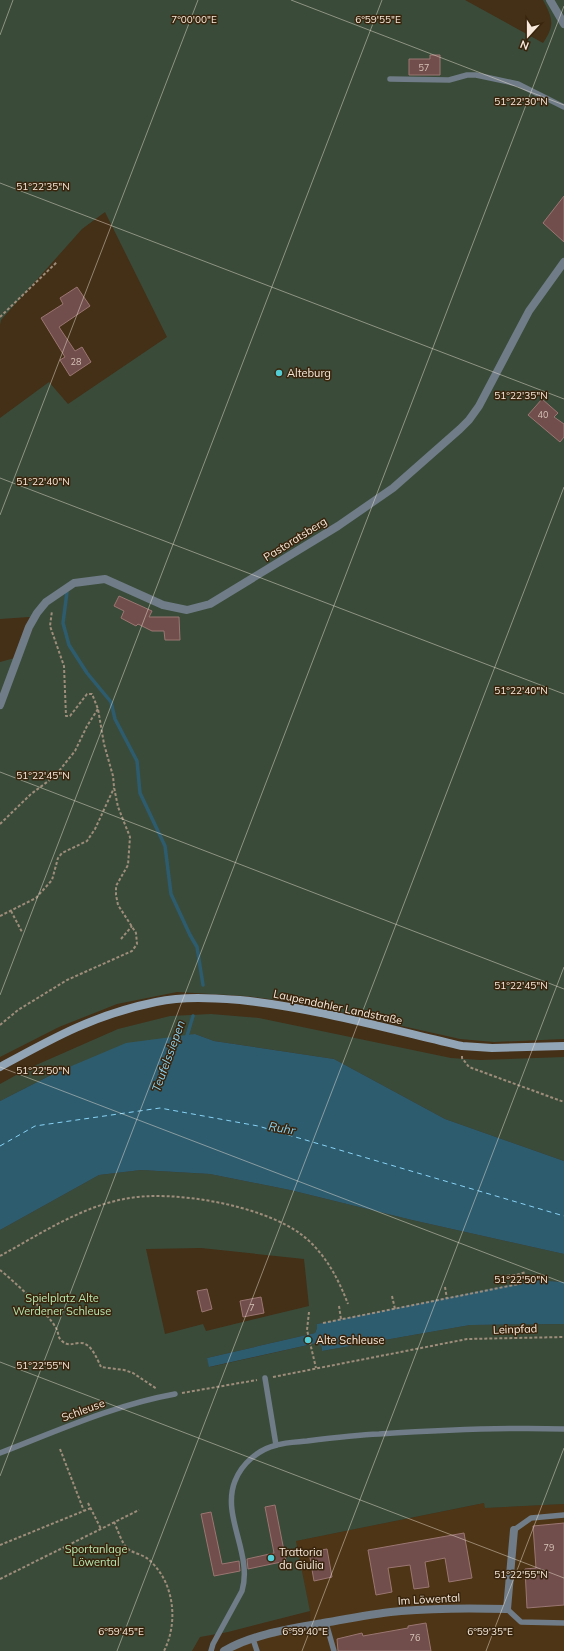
<svg xmlns="http://www.w3.org/2000/svg" width="564" height="1651" viewBox="0 0 564 1651" font-family="Mulish,sans-serif">
<style>
.built{fill:#4e3516}
.green{fill:#3a4b39;fill-rule:evenodd}
.water{fill:#2e5c6f}
.lines{fill:none;stroke-linecap:round;stroke-linejoin:round}
.stream{stroke:#2e5c6f;stroke-width:3.5}
.ferry{stroke:#87d3f5;stroke-width:1;stroke-dasharray:5 4;stroke-linecap:butt}
.building{fill:#714e4b;stroke:#9b7672}
.path{stroke:#9e8d7a;stroke-width:2;stroke-dasharray:3 2;stroke-linecap:butt}
.lane{stroke:#707c87;stroke-width:5.5}
.street{stroke:#707c87;stroke-width:8}
.secondary{stroke:#92a5b6;stroke-width:8}
.ticks{fill:none;stroke:#f7eadc;stroke-width:1;stroke-opacity:0.45}
.poi-dot{fill:#52ccd5;stroke:#39250d;stroke-width:1.5}
.labels{text-anchor:middle;dominant-baseline:central;stroke-width:3;stroke-linejoin:round;paint-order:stroke}
.number-label{font-size:9px;fill:#d6c3b8}
.poi-label{font-size:11px;fill:#f7eadc;stroke:#39250d;text-anchor:start}
.street-label{font-size:11px;fill:#f7eadc;stroke:#39250d}
.park-label{font-size:11px;fill:#b6e8b2;stroke:#39250d}
.water-label{font-size:12px;font-style:italic;fill:#87d3f5;stroke:#39250d}
.ticks-label{font-size:10px;text-anchor:middle;fill:#f7eadc;stroke:#39250d;stroke-width:3;stroke-linejoin:round;paint-order:stroke}
</style>
<rect width="100%" height="100%" fill="#442f17"/>
<polygon class="built" points="485,1503 485,1508 564,1504 564,1651 227,1651 235,1646 291,1631 311,1629 310,1611 296,1541"/>
<g class="green">
<path d="M0,0h465l78,43c12,-18 10,-24 0,-43h21v1039l-70,3 -34,-3 -160,-36 -54,-7 -69,-4 -60,12 -58,23 -59,30v-395l22,-6 14,-36 -7,-3 -29,2v-201l49,-36 19,22 99,-67 -62,-125 -23,17 -81,91 -1,5z"/>
<polygon points="211,1014 259,1018 451,1058 480,1060 564,1057 564,1161 445,1119 334,1059 214,1041 195,1034 55,1073 0,1101 0,1084 27,1069 118,1029 170,1016"/>
<path d="M141,1170l69,4 80,16 122,30 152,34v28l-30,-2 -217,44v4l-2,5 -108,25 3,9 107,-24 4,2 1,6 148,-26 94,-1v180l-79,4 -1,-5 -188,38 14,70 -82,21 -28,5 -8,14h-192v-421l99,-55zM201,1248l103,11 5,47 -103,25 -3,-7 -38,10 -19,-85z"/>
</g>
<g class="water">
<polygon points="195,1034 214,1041 334,1059 445,1119 564,1161 564,1254 412,1220 290,1190 210,1174 141,1170 99,1175 0,1230 0,1101 55,1073 126,1043"/>
<polygon points="534,1280 564,1282 564,1324 470,1325 322,1351 321,1345 317,1343 209,1367 207,1358 315,1333 317,1328 317,1324"/>
</g>
<g class="lines">
<g class="stream">
<polyline points="67,592 63,623 69,645 87,673 111,702 115,719 137,761 140,793 165,846 171,894 190,935 197,947 203,985"/>
<polyline points="186,1039 193,1016"/>
</g>
<polyline class="ferry" points="0,1146 35,1126 160,1108 258,1126 564,1216"/>
</g>
<g class="building">
<polygon points="430,55 440,55 440,75 409,75 409,59 430,59"/>
<polygon points="564,196 564,242 543,223"/>
<polygon points="77,287 90,306 59,327 75,351 82,347 91,362 70,376 60,360 65,357 41,318 63,304 60,298"/>
<polygon points="542,399 558,413 554,417 564,424 564,437 560,442 528,415"/>
<polygon points="119,596 152,611 149,617 179,617 180,640 165,640 164,631 152,631 138,624 136,626 121,618 124,611 114,606"/>
<polygon points="207,1289 212,1309 202,1312 197,1291"/>
<polygon points="261,1297 264,1313 243,1317 240,1301"/>
<polygon points="275,1505 286,1561 248,1569 247,1559 274,1553 265,1507"/>
<polygon points="211,1512 222,1564 239,1561 240,1571 214,1576 201,1514"/>
<polygon points="564,1523 564,1605 527,1608 525,1569 536,1568 533,1526"/>
<polygon points="464,1533 472,1578 449,1582 445,1558 425,1562 429,1587 414,1589 410,1565 388,1568 392,1592 376,1595 368,1550"/>
<polygon points="327,1549 332,1577 314,1581 309,1552"/>
<polygon points="426,1623 431,1651 338,1651 337,1639 362,1633 363,1636 408,1628 408,1626"/>
</g>
<g class="lines">
<g class="path">
<polyline points="0,317 57,262"/>
<polyline points="0,824 31,794 55,776 75,751 87,726 98,709"/>
<polyline points="11,911 22,932"/>
<polyline points="0,916 36,898 52,880 58,858 62,853 87,841 95,829 114,788"/>
<polyline points="121,939 132,926"/>
<polyline points="0,1025 18,1010 67,980 132,951 137,944 136,933 118,905 116,895 116,886 128,865 130,837 118,807 114,787 113,776 104,744 98,709 92,694 87,694 70,716 66,716 64,666 50,626 52,611"/>
<polyline points="462,1056 462,1058 469,1067 564,1102"/>
<path d="M0,1256c38,-21 81,-49 124,-57 47,-10 139,6 178,36 23,18 36,43 46,69"/>
<path d="M0,1270c15,12 47,42 56,58 3,4 1,9 6,13 7,6 11,2 18,2 11,-1 17,16 21,24l23,3 9,3 24,16"/>
<polyline points="502,1276 516,1275 526,1272"/>
<polyline points="445,1287 447,1299"/>
<polyline points="392,1296 395,1309"/>
<polyline points="339,1306 341,1319"/>
<polyline points="309,1312 307,1330 316,1368"/>
<polyline points="323,1323 524,1283"/>
<polyline points="273,1377 467,1339 564,1337"/>
<polyline points="182,1393 257,1380"/>
<polyline points="60,1449 84,1511"/>
<polyline points="88,1503 101,1529"/>
<path d="M114,1522c3,6 8,21 12,25 5,6 16,7 22,12 26,22 31,62 16,92"/>
<polyline points="0,1545 91,1508"/>
<polyline points="0,1579 139,1510"/>
</g>
<g class="lane">
<polyline points="390,79 449,80 467,75 476,75 518,84 564,107"/>
<polyline points="265,1378 276,1445"/>
<path d="M0,1453c57,-22 114,-48 175,-59"/>
<polyline points="514,1530 531,1518 564,1515"/>
<polyline points="507,1609 521,1622 564,1623"/>
<polyline points="326,1623 334,1651"/>
<polyline points="253,1639 257,1651"/>
<path d="M211,1651l2,-7 29,-53c11,-37 -21,-75 -7,-110 7,-18 24,-32 42,-36 9,-3 20,-3 30,-4 24,-3 48,-6 72,-7 62,-4 123,-7 185,-5"/>
</g>
<g class="street">
<polyline points="550,0 564,24"/>
<polyline points="0,705 29,627 37,613 46,602 74,583 105,579 163,605 187,610 210,604 338,526 393,488 460,429 469,420 479,406 529,311 564,262"/>
<path d="M224,1651c29,-17 66,-22 99,-28 25,-4 52,-10 78,-12 35,-3 70,-3 106,-2l7,-79"/>
</g>
<path class="secondary" d="M0,1067c53,-29 96,-53 156,-65 28,-6 56,-4 84,-2 75,8 149,29 222,46l30,2 72,-2"/>
</g>
<path class="ticks" d="M291,0l273,105M0,35l13,-35M0,183l564,216M0,478l564,216M0,515l198,-515M0,772l564,217M0,995l382,-995M0,1067l564,216M0,1362l564,216M0,1476l564,-1470M117,1651l447,-1164M302,1651l262,-684M486,1651l78,-203"/>
<g class="poi-dot">
<circle cx="279" cy="373" r="4"/>
<circle cx="308" cy="1340" r="4"/>
<circle cx="271" cy="1558" r="4"/>
</g>
<g class="labels">
<g class="number-label">
<text x="424" y="67">57</text>
<text x="76" y="361">28</text>
<text x="543" y="414">40</text>
<text x="252" y="1307">7</text>
<text x="549" y="1547">79</text>
<text x="415" y="1637">76</text>
</g>
<g class="poi-label">
<text x="287" y="373">Alteburg</text>
<text x="316" y="1340">Alte Schleuse</text>
<text x="279" y="1552">Trattoria<tspan x="279" dy="13">da Giulia</tspan></text>
</g>
<g class="street-label">
<text transform="translate(295 539) rotate(-32)">Pastoratsberg</text>
<text transform="translate(338 1007) rotate(12)">Laupendahler Landstraße</text>
<text transform="translate(515 1329) rotate(-2)">Leinpfad</text>
<text transform="translate(83 1410) rotate(-20)">Schleuse</text>
<text transform="translate(429 1599) rotate(-3)">Im Löwental</text>
</g>
<g class="park-label">
<text x="62" y="1298">Spielplatz Alte<tspan x="62" dy="13">Werdener Schleuse</tspan></text>
<text x="96" y="1549">Sportanlage<tspan x="96" dy="13">Löwental</tspan></text>
</g>
<g class="water-label">
<text transform="translate(168 1056) rotate(-70)">Teufelssiepen</text>
<text transform="translate(282 1128) rotate(11)">Ruhr</text>
</g>
</g>
<g class="ticks-label">
<text x="194" y="23">7°00'00"E</text>
<text x="378" y="23">6°59'55"E</text>
<text x="521" y="105">51°22'30"N</text>
<text x="43" y="190">51°22'35"N</text>
<text x="521" y="399">51°22'35"N</text>
<text x="43" y="485">51°22'40"N</text>
<text x="521" y="694">51°22'40"N</text>
<text x="43" y="779">51°22'45"N</text>
<text x="521" y="989">51°22'45"N</text>
<text x="43" y="1074">51°22'50"N</text>
<text x="521" y="1283">51°22'50"N</text>
<text x="43" y="1369">51°22'55"N</text>
<text x="521" y="1578">51°22'55"N</text>
<text x="121" y="1635">6°59'45"E</text>
<text x="305" y="1635">6°59'40"E</text>
<text x="490" y="1635">6°59'35"E</text>
</g>
<g transform="translate(528 36) rotate(201)" stroke="#39250d" stroke-width="3" paint-order="stroke">
<path d="M0-3L7 15L0 10L-7 15Z" fill="#f7eadc"/>
<text y="-6" font-size="11" font-weight="bold" text-anchor="middle" fill="#f7eadc">N</text>
</g>
</svg>
